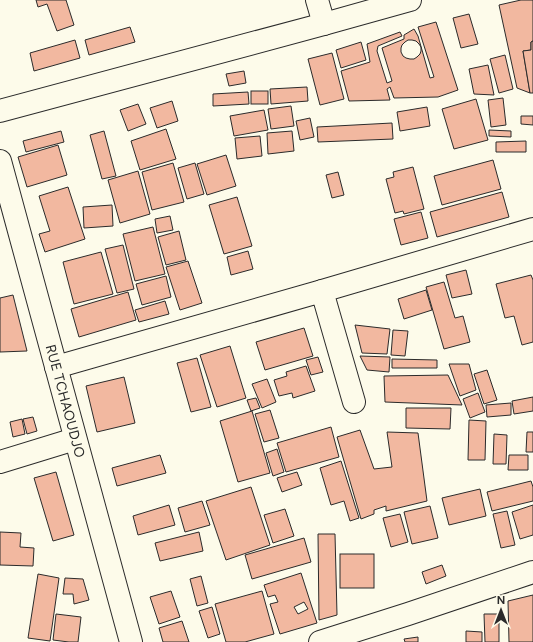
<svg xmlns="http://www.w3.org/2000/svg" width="533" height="642" viewBox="0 0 533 642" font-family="Figtree,sans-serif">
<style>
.building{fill:#f2b8a0;stroke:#2b2b2b;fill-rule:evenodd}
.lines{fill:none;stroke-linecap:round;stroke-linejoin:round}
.minor-casing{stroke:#2b2b2b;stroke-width:24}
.minor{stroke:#fdfbea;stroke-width:22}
.labels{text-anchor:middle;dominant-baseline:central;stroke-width:3;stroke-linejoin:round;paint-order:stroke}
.street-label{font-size:14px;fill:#2b2b2b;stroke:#fdfbea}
</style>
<rect width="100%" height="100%" fill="#fdfbea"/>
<g class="building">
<polygon points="36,0 66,0 74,25 57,31 47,4 38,7"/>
<polygon points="521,0 533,0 533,41 531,42 531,50 523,51 530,93 517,88 499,5"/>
<polygon points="469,14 478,44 461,48 453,18"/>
<path d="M436,22l22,68 -20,7 -44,1 -4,-11 -3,2 3,11 -41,1 -8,-30 29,-9 -3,-18 33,-12 2,4 -24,10 -1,5 10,32 5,-2 -10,-33 22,-9v-4l10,-6 4,7 12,42 4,-1 -16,-50zM408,40h4l4,1 3,3 2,3v4l-1,3 -3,3 -3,2h-4l-4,-1 -3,-2 -2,-4v-4l1,-3 3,-3z"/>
<polygon points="130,27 135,42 89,55 85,40"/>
<polygon points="75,40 80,58 34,71 30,53"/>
<polygon points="533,41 533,93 530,93 523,51 531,50 531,42"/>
<polygon points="361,42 366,60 341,68 336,50"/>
<polygon points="332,53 344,99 320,105 308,59"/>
<polygon points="505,55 513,89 499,93 490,59"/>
<polygon points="488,65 494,95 474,94 469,69"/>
<polygon points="244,71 246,83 229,86 226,74"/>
<polygon points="307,87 308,101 271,104 270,89"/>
<rect x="251" y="91" width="17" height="13"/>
<polygon points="248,92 249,104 213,106 213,94"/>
<polygon points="503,98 506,125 491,127 488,100"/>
<polygon points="476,99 488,140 454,149 442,109"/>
<polygon points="172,101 178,121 157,128 150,108"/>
<polygon points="138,104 146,124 128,131 120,110"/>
<polygon points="291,106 294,126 271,129 268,109"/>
<polygon points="427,107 430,126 400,131 397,112"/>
<polygon points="264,110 268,130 234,136 230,116"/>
<polygon points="521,116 533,116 533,125 521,124"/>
<polygon points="310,118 314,137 300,140 296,121"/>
<polygon points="392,123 393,139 318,142 317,127"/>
<polygon points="166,129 176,159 140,170 131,141"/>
<polygon points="489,130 511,131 511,137 489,136"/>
<polygon points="61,131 64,142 26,152 23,141"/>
<polygon points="104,131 116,176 102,179 90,135"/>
<polygon points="292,131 294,151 268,154 267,133"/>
<polygon points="260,136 262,156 237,159 235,138"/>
<polygon points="526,141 526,152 496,152 496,142"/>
<polygon points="58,145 67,175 27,187 18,157"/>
<polygon points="226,155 236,186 207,195 197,164"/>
<polygon points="493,160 501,189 442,205 434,176"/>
<polygon points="173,163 184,202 152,210 142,172"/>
<polygon points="195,163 204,194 187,199 178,168"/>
<polygon points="413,167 424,209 404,214 403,211 395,213 386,179 394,177 393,172"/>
<polygon points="138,171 150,214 120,223 108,180"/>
<polygon points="338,172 344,195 332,198 326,175"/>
<polygon points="68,187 85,239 45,252 39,234 50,231 39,196"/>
<polygon points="502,192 509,217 437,237 430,212"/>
<polygon points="237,197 252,246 224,254 209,205"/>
<polygon points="112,205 113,226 84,228 83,207"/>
<polygon points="421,212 428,238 401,245 394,219"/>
<polygon points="170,216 173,230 157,233 155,219"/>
<polygon points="153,227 165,274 135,281 123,234"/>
<polygon points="179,231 186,260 166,265 158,237"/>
<polygon points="123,245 134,289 117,293 105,249"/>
<polygon points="248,251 253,269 231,275 227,257"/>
<polygon points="101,252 113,294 74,304 63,262"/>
<polygon points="188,261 202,303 180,310 166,267"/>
<polygon points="466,270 472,294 452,298 446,275"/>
<polygon points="531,275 533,280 533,342 522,345 514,316 505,318 496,284"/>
<polygon points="166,276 171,297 142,305 136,284"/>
<polygon points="444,282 455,318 463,316 470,342 444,349 426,287"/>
<polygon points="426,290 432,310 404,319 398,299"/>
<polygon points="128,292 136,320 79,337 71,309"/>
<polygon points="13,295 27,351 0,352 0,298"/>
<polygon points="165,301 169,314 139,322 135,310"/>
<polygon points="355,325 390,329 387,354 362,353"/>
<polygon points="304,328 313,356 265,370 256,342"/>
<polygon points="393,330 408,331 405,356 391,355"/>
<polygon points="230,346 246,398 217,407 200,355"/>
<polygon points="360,356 390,357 389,372 367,370"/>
<polygon points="318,357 323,372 311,375 306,360"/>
<polygon points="197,358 211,407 191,412 177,363"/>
<polygon points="392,359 437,360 437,368 392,368"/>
<polygon points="449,364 469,364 476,390 460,396"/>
<polygon points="306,366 315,391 293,398 292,393 279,396 274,380 287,376 286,372"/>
<polygon points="487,370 497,400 484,404 474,374"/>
<polygon points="448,375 462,405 385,402 384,376"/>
<polygon points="124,377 135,423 97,432 86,386"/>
<polygon points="267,379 276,402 262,408 252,384"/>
<polygon points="478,393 485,412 470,418 463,399"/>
<polygon points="533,397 533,411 514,414 512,401"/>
<polygon points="256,398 260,408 251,411 247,400"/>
<polygon points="511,403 511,415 487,417 486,405"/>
<polygon points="406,408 451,408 450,429 406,428"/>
<polygon points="270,410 279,438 264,442 255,414"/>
<polygon points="252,411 270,473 238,482 220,421"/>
<polygon points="33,417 37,431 27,434 23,419"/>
<polygon points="22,419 25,434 13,437 10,422"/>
<polygon points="469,420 486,421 485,460 468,460"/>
<polygon points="331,427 339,457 286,472 277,443"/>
<polygon points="360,430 374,469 392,467 387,432 418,433 427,501 386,511 386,506 374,510 374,514 361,519 337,437"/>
<polygon points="527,432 533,432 533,452 526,452"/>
<polygon points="494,434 507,435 506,464 493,464"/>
<polygon points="277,449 284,472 273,476 266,453"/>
<polygon points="160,455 166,473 117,486 112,468"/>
<polygon points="509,455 528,455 528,470 508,470"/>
<polygon points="341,461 359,518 350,521 344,501 331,505 320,468"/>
<polygon points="56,472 74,535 53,541 34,478"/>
<polygon points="297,472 302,485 282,492 277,478"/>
<polygon points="531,481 533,487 533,501 492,511 487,492"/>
<polygon points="251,487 270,545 226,560 206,501"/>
<polygon points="480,489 486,516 449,525 442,498"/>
<polygon points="202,501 210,525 185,532 178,508"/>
<polygon points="169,505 175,525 138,535 133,516"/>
<polygon points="533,505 533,535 520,539 512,512"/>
<polygon points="430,506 438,538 412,544 404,512"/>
<polygon points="285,509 294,536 273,543 264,515"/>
<polygon points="507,511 515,545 501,548 493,514"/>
<polygon points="400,514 408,542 391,547 383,518"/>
<polygon points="0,532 21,533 20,547 34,548 33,566 0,565"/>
<polygon points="199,532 203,551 160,561 155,543"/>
<polygon points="318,534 335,534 337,615 319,620"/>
<polygon points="304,538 311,562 252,579 245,555"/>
<rect x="340" y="554" width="34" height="34"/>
<polygon points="442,565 446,576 426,584 422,572"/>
<path d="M301,573l16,50 -37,11 -10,-30 8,-2 -3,-7 -7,2 -4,-12zM304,602l4,7 -10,5 -4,-7z"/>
<polygon points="38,574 59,578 50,641 28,638"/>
<polygon points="201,576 208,603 197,606 190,579"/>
<polygon points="65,578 83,579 89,600 74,604 73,594 63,594"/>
<polygon points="171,591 180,617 159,624 150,597"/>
<polygon points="262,591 274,634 245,642 226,642 215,604"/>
<polygon points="533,595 533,642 509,642 508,601"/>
<polygon points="212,607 220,634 208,638 199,611"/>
<polygon points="56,614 81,617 78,642 69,642 53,640"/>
<polygon points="484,614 499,614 499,642 485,642"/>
<polygon points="182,621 189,642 163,642 159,628"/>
<polygon points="466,631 482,632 482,642 466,642"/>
<polygon points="418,637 418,642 405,642 404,639"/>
</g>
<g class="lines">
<defs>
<g id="minor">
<polyline points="317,0 324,24"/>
<polyline points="0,111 324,24 410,0"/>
<polyline points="0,161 131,642"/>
<polyline points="322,291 533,229"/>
<polyline points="56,367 322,291 354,402"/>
<polyline points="0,462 75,439"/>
<polyline points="320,642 408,614 533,572"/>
</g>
</defs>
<use href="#minor" class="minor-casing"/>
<use href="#minor" class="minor"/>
</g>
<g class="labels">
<g class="street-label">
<text transform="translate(65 401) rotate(75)">RUE TCHAOUDJO</text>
</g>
</g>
<g transform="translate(501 610)" stroke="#fdfbea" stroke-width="3" paint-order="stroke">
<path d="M0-3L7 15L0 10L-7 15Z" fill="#2b2b2b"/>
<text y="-6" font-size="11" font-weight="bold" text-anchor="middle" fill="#2b2b2b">N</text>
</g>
</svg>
